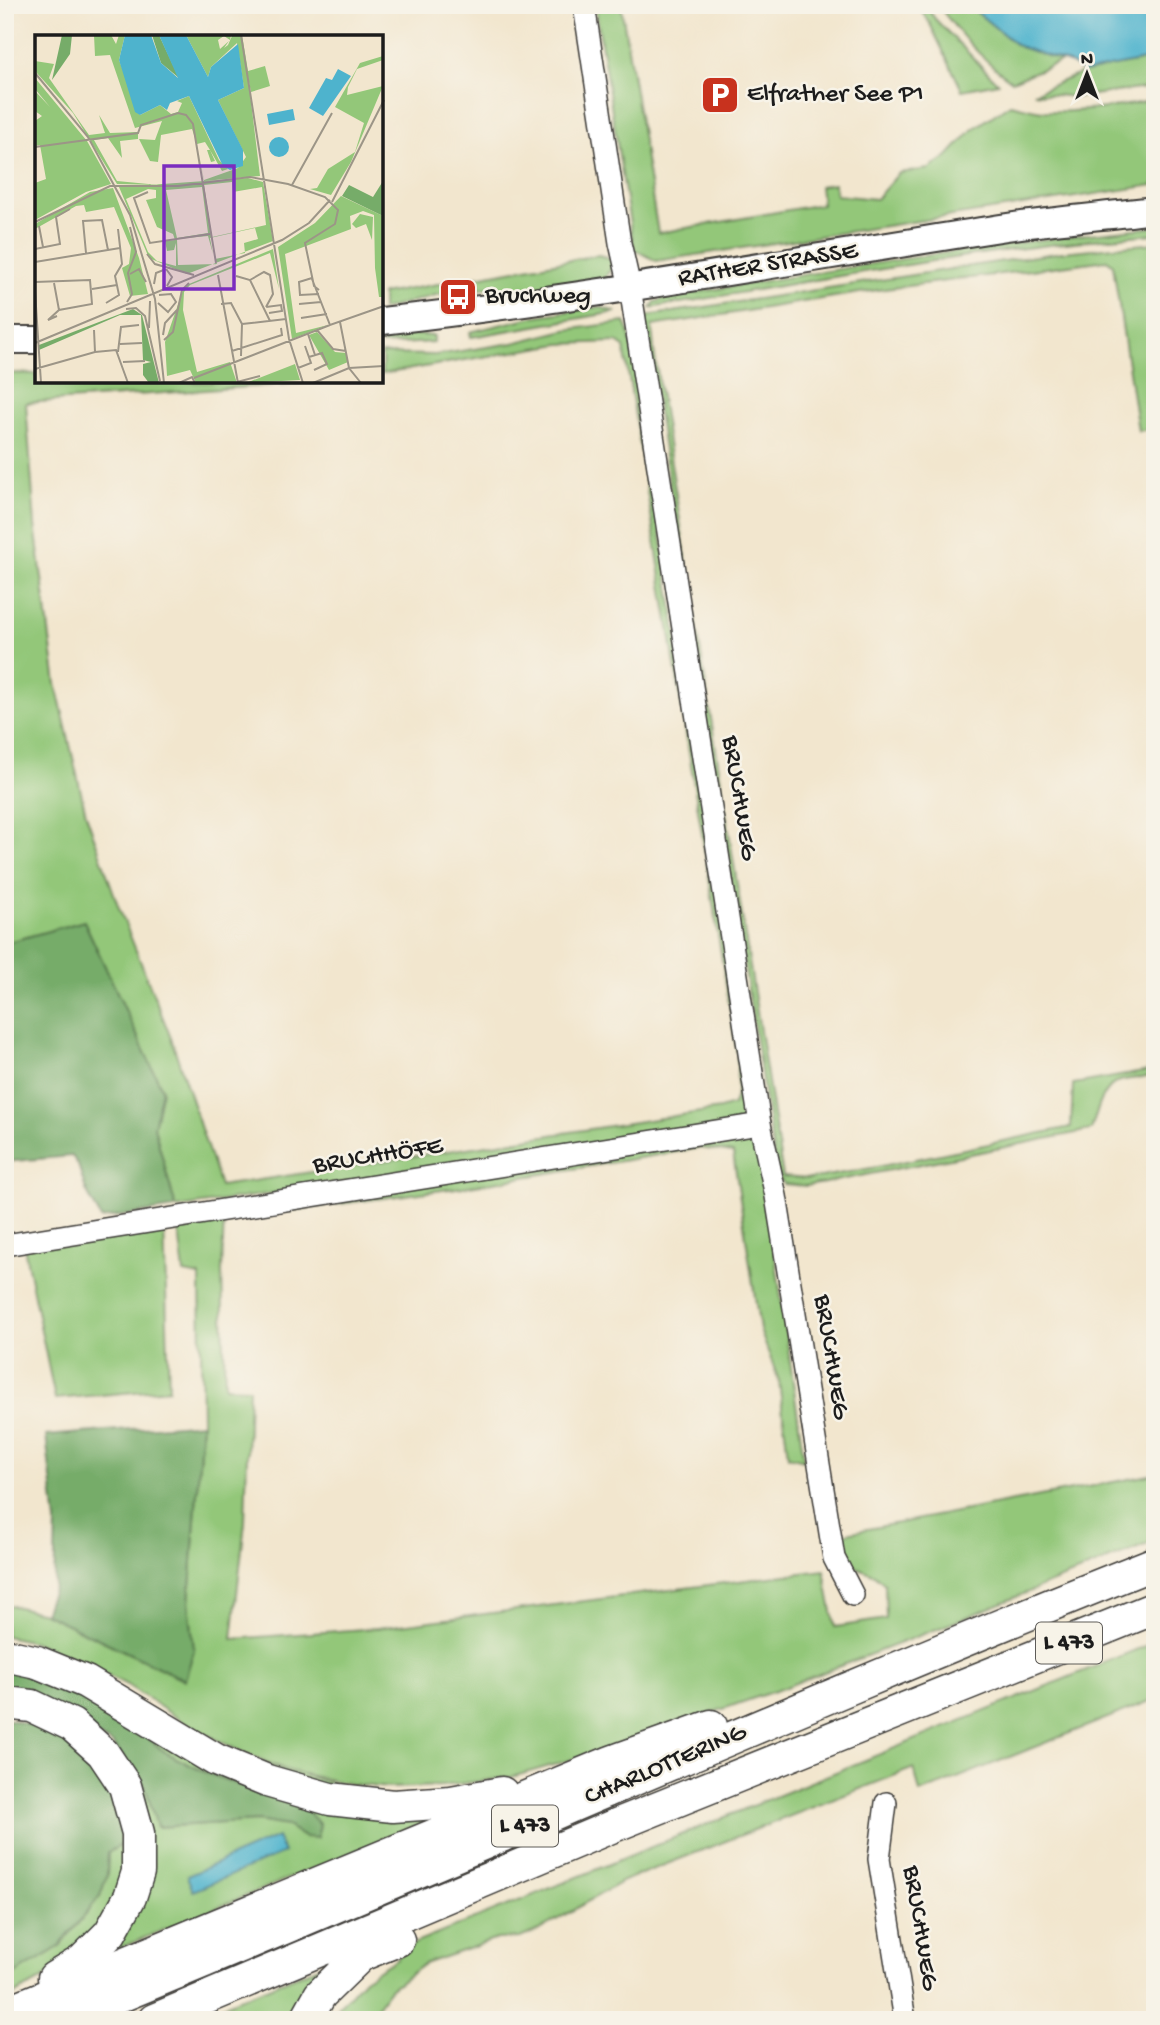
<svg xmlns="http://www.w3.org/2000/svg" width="1160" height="2025" viewBox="0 0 1160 2025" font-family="'Gochi Hand',sans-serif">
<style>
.green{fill:#93c779;stroke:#58724a;stroke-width:2}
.forest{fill:#76ac69;stroke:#496442;stroke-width:2}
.water{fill:#4eb3cd;stroke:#356874;stroke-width:2}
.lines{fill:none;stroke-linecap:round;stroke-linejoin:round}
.minor-casing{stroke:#3c3a37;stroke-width:24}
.major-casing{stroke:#3c3a37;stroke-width:30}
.highway-casing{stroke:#3c3a37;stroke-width:35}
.minor{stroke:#fff;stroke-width:21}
.major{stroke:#fff;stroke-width:26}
.highway{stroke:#fff;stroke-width:32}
.labels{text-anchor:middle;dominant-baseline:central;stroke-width:5;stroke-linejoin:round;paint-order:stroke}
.shield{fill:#f7f3e8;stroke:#5e5c59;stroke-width:2}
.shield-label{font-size:24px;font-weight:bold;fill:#1c1c1c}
.poi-label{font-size:26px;fill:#1c1c1c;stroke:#f7f3e8;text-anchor:start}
.street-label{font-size:26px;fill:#1c1c1c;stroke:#f7f3e8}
.inset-road{fill:none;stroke:#9c9587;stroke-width:2}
.view{fill:#7b2cbf;fill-opacity:0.15;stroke:#7b2cbf;stroke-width:3.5}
.inset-edge{fill:none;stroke:#1c1c1c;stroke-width:3.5}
</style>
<rect width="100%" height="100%" fill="#f7f3e8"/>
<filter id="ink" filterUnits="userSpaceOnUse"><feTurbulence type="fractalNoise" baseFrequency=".0143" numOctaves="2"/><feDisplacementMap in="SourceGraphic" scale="14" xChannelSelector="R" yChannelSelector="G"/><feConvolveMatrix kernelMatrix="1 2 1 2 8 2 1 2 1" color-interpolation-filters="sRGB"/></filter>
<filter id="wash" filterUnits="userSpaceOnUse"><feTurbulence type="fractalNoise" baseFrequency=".00686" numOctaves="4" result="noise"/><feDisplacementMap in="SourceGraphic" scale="28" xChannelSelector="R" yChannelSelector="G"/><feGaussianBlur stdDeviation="1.57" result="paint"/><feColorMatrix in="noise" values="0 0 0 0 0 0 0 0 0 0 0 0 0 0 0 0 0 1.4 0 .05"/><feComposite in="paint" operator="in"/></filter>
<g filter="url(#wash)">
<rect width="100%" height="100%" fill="#f2e6ce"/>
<g class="green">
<path d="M595,5h26l37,228 164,-29 -2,-18 14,-3 2,12 40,4 23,-26 30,-4 19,-13 25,-27 37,-25c11,2 22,6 33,7 37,2 76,-4 112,-11v85l-499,76 -22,-12z"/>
<polygon points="918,5 925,5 936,20 998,83 962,90 930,24"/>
<path d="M938,5h30l50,41 44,15 -50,20c-30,-21 -53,-47 -74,-76z"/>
<polygon points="1155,58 1155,87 1076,97 1034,93 1084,72"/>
<path d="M1155,227v7c-169,14 -337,46 -504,74l4,-6 14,-5c161,-27 323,-54 486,-70z"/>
<path d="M1155,243v185l-17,3 -25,-166 -6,-5 -222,29 -233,37 2,25 17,112 112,714 27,2 67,-12 194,-40 2,-43 82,-14v6c-11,2 -24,2 -35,5 -19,6 -23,33 -29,49l-266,53 -19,3 -22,-2 -7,-8 -132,-849 2,-11 415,-64z"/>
<polygon points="598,255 607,257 614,264 604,279 533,292 488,288 436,295 382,310 382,294"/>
<polygon points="599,307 616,312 471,337 470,332 536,316"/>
<polygon points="625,322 629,331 751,1109 739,1123 176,1208 154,1127 162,1089 84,922 5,943 5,373 37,374 37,382 317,382 26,403 35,525 56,684 86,814 119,908 171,1038 220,1186 720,1109 733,1105 737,1092 737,1053 624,347 617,342 560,344 382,374 382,354 435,355 513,343 565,330"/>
<polygon points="407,334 434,336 434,342 382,345 382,337"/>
<path d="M724,1137c19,2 26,2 37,19l43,304 -16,-4 -9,-75 -19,-51 -27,-177 -33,-5 -243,40 -184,25 -28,-4z"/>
<polygon points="224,1213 222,1272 225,1387 249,1388 245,1522 232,1639 377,1628 824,1570 835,1627 886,1619 885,1584 873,1574 845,1562 839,1545 841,1534 1155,1474 1155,1541 942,1627 775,1691 598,1752 512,1777 443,1786 389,1788 350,1784 289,1771 239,1751 186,1724 127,1685 80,1661 34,1642 5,1636 5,1604 44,1613 184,1679 194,1650 189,1603 202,1423 200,1276 184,1273 178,1224"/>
<polygon points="164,1224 169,1389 55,1399 24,1247"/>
<polygon points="1155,1642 1155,1699 920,1793 914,1768 623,1881 539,1930 520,1938 497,1939 424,1964 390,1989 367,2020 330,2020 339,2006 364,1979 396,1959 413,1944"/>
<polygon points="126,1717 161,1734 442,1815 115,1950 130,1921 131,1785 113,1744 145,1786 158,1827 258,1821 287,1826 304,1837 267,1794 204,1772 164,1752"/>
<path d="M124,1844c0,9 1,18 -1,27 -8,37 -34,70 -62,95 -16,14 -37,23 -56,33v-19l54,-33 41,-51 7,-21 1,-23z"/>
<polygon points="360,1950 298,2020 187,2020"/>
</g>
<g class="forest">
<polygon points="84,921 162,1089 154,1127 176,1208 101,1219 86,1190 78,1165 72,1156 5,1162 5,943"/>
<polygon points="202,1423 189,1603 194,1650 185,1680 44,1613 54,1587 56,1522 46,1436"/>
<polygon points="5,1666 65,1681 126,1717 164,1752 204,1772 307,1810 320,1825 317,1838 304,1837 287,1826 258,1821 157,1827 145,1786 113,1744 5,1689"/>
<path d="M5,1719c45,7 89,33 107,77 6,15 9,31 12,48l-16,8 -1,23 -7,21 -41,51 -54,33z"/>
</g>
<g class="water">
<polygon points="968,5 1155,5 1155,58 1084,72 1069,63 1018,46"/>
<polygon points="277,1837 284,1853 193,1891 187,1876"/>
</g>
</g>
<g filter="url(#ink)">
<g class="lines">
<defs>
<g id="minor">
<polyline points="584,5 620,243 630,287 760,1124 776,1196 834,1558 853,1595"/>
<polyline points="5,1245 760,1124"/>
<polyline points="886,1803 879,1859 905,2020"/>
</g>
<g id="major">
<path d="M382,321c209,-23 416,-62 625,-94 49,-7 99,-11 148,-17"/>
<polyline points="5,340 37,340"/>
</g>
<g id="highway">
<polyline points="5,1655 37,1662 86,1682 216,1760 267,1781 330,1799 393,1806 451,1802 502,1793"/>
<polyline points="5,1703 32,1706 72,1725 103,1753 125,1786 138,1833 138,1872 130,1897 110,1933 82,1961 54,1978"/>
<polyline points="5,2013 611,1762 711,1726"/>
<path d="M62,2020c366,-149 726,-311 1093,-457"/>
<polyline points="154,2020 611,1827 1155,1608"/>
<polyline points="306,2020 320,1995 361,1955 398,1940"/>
</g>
</defs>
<use href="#minor" class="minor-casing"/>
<use href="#major" class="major-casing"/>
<use href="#highway" class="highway-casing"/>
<use href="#minor" class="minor"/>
<use href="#major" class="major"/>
<use href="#highway" class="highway"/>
</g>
</g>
<defs>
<symbol id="parking-square" viewBox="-11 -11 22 22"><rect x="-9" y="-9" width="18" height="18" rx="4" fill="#c8321e" stroke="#f7f3e8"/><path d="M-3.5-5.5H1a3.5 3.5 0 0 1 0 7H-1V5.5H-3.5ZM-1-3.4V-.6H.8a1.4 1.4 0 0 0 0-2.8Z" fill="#fff"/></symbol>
<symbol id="bus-square" viewBox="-11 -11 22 22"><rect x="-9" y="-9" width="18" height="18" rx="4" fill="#c8321e" stroke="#f7f3e8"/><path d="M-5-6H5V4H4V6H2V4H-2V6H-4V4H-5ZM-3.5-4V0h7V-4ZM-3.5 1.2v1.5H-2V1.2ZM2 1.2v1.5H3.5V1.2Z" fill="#fff"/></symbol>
</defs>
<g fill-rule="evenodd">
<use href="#parking-square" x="698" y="73" width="44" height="44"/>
<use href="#bus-square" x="436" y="275" width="44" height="44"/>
</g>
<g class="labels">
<g class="shield">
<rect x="1036" y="1622.5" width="66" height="41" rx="5"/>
<rect x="492" y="1805.5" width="66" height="41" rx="5"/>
</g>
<g class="shield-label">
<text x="1069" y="1643">L 473</text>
<text x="525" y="1826">L 473</text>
</g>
<g class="poi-label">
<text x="747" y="95">Elfrather See P1</text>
<text x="485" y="297">Bruchweg</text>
</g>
<g class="street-label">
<text transform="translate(768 266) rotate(-9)">RATHER STRASSE</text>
<text transform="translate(738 798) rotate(81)">BRUCHWEG</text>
<text transform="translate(378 1157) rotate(-9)">BRUCHHÖFE</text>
<text transform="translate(830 1357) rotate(81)">BRUCHWEG</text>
<text transform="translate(666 1766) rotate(-23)">CHARLOTTERING</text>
<text transform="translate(919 1928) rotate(81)">BRUCHWEG</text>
</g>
</g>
<g transform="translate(35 35)">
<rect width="348" height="348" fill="#f2e6ce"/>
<path d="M59,0h17l5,9 3,-9h6l-6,25 21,55 20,-10 11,9 7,-2 4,-9 -5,-2 12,-5 30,64 9,9 -6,2 -12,-21 5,11 -4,1 -4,-12h3l-5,-8 -8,2 -5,-15 -31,6 -3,27 -8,-1 -11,-22 16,1 7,-19 -27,7 -25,-73 -15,1zM151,0h45l-1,5 -6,-4 -6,4 2,9 9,-8 -5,7 4,-3 4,-9 10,-1 6,36 17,-5 5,20 -19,6 -3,-15 12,99 -56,5 -7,-36 7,35 34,-12 8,-11 -28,-57 26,-12 -7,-45 -26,24 -3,10zM348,21v4l-26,9 -9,18 -1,8 36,-9 -32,76 -20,33 -21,-6 7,-1 11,-19 27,-17 9,-29 -29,-16 25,-44zM0,26l19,3 -5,14 40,57 16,-2 -6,-18 11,18 28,-1v7l-18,2 2,17 -14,-20 -14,2 23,41 42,4 -42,-1 -44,-71 -38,-42zM0,43l52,63 24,43 -25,8 -51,28v-37l11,-4 -6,-34 -5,1v-25l7,-5 -7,-5v-20l15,16 -15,-18zM213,143l15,4 10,59 -86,33 -38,-16 -30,-71zM197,147l1,10 29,-5 4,38 -54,12 -8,-52zM167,152l6,46 -31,5 -11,-48zM113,154l8,1v8l-10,2 11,27 16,7 2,6 -10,1 2,10 7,-1 2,-7v23l-19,-5 -9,-9 -22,-53zM220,193l3,11 -14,4 1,10 -30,6 2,5 -39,1 -1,-26 31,-3 5,18 -3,-16zM78,153l26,70 9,36 -18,2 -8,-28 7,-4 2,-16 -17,-41 -28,5 -2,-7 -8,1 -41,23v-5l55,-32zM306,161l42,20v81h-4l-4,-29 -1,-53 -11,-4 -13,5 1,13 -66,25 11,79 32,-8 -36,14 -14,-92 37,-24zM325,179l13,3 -1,23 -6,-16 -10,4 -4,-4zM238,214l6,40 -9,-36 -80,32 -6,7 -1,18 14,62 33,-10 7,21h-41l-6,-13 -23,6 -2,-34 18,-52 6,-6zM282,297l18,20 11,1 2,9 -19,8 -20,-35zM260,329l5,16 -54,3z" fill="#93c779" fill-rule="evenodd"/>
<path d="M27,0h10l-2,19 -18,26zM117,0h7l20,43 -18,-15zM348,146v35l-41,-20 7,-11 24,12zM98,274l9,6 17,68h-10l-6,-8v-11l8,-2 -8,-2 -2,-45h-21l-81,35v-5z" fill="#76ac69"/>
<path d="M90,0h26l10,28 17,15 -19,-43h27l22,42 3,-10 27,-23 6,44 -26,12 25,50v16l-13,4 -7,-4 -34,-70 -19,7 -3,7 -7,-5 -20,10 -5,-3 -16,-52zM303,34l13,7 -28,40 -14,-8 17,-30 6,2zM258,74l2,11 -26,5 -2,-11zM234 112a10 10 0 1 1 20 0a10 10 0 1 1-20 0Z" fill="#4eb3cd"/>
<path class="inset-road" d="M206,0l48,304 14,44M0,38l53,64 42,78 25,84 9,84M0,112l103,-14 3,-8 37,-12 8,2 7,9 23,139M257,150l40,-72M113,157l-14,6 16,45 60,-9M297,167l52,-102M0,187l75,-36h68l72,-9 38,7 37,13 13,13 -3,14 -30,19 9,43 5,4M4,191l4,21M0,214l25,-5 -4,-27 14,-8M51,218l-3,-32 19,-1 6,30M112,219l8,10 39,11M0,227l85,-14M95,239l9,-5 7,13M183,240l20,108M201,241l14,4 20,41M277,243l-13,4 1,13 19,-1M277,244l18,46 54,-19M215,245l14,-8 6,3 3,19 -7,13M0,247l55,-2 2,24 -33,6 -11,10 9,-4M19,248l5,27M119,249l2,-11 10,-4 6,8 -5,9M57,254l25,-4M0,256l6,92M92,267l5,-8 -4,-21 8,-21 -6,-25M71,268l13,-8 -4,-19 7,-12 -4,-35M123,268l10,9 8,-10 -5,-8 -12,1M186,269l10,-1 11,21M264,269l22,-2M231,272l15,-2 1,6 -13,2M91,274l10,-1 9,8 15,65M266,283l26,-4M305,287l9,46 12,15M207,289l44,-5M114,293l1,-27M59,295l1,22M282,295l16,19 13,2M273,299l7,21M128,300l2,-12 12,-13M129,305l9,-8 9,-42 7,-7M0,308l247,-103 27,-17 21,-23M85,309l22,-1M197,316l50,-16 -1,-7M83,317l3,-25 18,-2M206,321l1,-32M274,322l13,-4 5,11 -13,6M88,327l22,-1M263,333l13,-5 -6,-17M0,334l60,-17 21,-2 12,33M159,343l136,-53M202,347l23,-6M144,348l13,-6 3,6M278,348l36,-15 35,-2"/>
<path class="view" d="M129,131h70v123h-70z"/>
<rect width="348" height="348" class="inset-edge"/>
</g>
<rect width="1160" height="2025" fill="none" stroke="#f7f3e8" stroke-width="28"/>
<g transform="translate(1087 74)" stroke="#f7f3e8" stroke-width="5" paint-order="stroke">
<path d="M0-5L12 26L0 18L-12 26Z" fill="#1c1c1c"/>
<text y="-10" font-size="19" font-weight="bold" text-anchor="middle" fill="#1c1c1c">N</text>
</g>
</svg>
